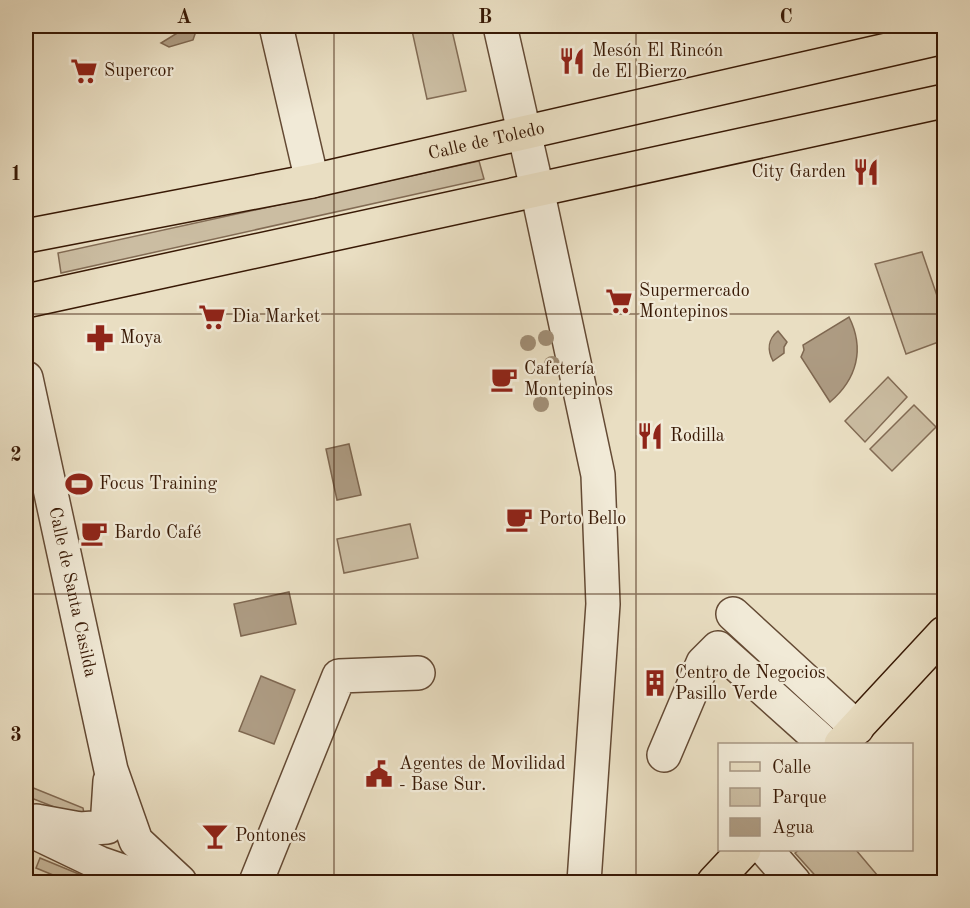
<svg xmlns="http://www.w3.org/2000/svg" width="970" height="908" viewBox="0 0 970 908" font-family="'Old Standard TT',serif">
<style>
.green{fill:#cbbda2;stroke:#826b54;stroke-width:1.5}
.water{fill:#ad9b82;stroke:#7e6750;stroke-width:1.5}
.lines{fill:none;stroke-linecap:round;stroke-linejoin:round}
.minor-casing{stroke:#644a34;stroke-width:36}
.major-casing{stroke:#381905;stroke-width:36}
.minor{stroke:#f1ead7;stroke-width:33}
.major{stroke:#e9dec2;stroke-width:33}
.tree{fill:#a08d74}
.grid{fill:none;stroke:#381905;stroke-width:1.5;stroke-opacity:0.55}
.labels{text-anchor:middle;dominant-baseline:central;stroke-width:4.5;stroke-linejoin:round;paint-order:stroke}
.poi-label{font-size:18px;fill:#381905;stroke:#f1ead7;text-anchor:start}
.street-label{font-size:18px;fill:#381905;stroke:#f1ead7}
.neatline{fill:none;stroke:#381905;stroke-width:2}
.grid-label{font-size:20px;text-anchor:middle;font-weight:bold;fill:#381905}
</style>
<rect width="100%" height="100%" fill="#e9dec2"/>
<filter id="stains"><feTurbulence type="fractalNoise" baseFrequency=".00333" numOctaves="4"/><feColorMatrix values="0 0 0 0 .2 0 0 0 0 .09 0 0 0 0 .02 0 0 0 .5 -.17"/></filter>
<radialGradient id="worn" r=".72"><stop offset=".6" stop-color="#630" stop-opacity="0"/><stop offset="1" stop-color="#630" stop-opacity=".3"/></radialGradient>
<g class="green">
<polygon points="411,26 451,26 466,91 427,99"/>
<polygon points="479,161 484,179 61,273 58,253"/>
<polygon points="922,252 944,316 944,340 906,354 875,264"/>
<polygon points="888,377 907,397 865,442 845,421"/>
<polygon points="914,405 936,427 892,471 870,449"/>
<polygon points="410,524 418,558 344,573 337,539"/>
<polygon points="26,785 83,808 85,819 26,796"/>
<polygon points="799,850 856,850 883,882 821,882 795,853"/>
<polygon points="40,858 86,877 84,882 70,882 36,868"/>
</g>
<g class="water">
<polygon points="187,27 191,27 195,34 193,40 169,47 161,43"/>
<path d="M849,317c16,32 8,62 -19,85l-29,-45 3,-7 -1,-5z"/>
<path d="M778,331l9,11 -3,5v6l-11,8c-6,-11 -5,-22 5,-30z"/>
<polygon points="349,444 361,495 337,500 326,449"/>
<polygon points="289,592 296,624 241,636 234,604"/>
<polygon points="261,676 295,690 274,744 239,731"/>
</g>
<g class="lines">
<defs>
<g id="minor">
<polyline points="276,26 312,181"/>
<polyline points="500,26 537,189 598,475 603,604 584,882"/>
<path id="s1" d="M26,378l85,392 25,71 44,41"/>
<polyline points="733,614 857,728"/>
<polyline points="664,755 703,663 718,648 825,744"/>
<polyline points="36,821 80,829 107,827 110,781"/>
<polyline points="26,828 99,863 154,882"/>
<polyline points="766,850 794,882"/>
<polyline points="256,882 339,676 418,673"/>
</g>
<g id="major">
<path id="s2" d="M26,236l286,-55 632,-144"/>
<polyline points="26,301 944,101"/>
<polyline points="841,744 944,633"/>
<polyline points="714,882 744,850"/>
</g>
</defs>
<use href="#minor" class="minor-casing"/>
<use href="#major" class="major-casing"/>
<use href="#minor" class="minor"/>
<use href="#major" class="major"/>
</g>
<g class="tree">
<circle cx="546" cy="338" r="8"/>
<circle cx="528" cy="343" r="8"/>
<circle cx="552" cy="364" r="8"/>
<circle cx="541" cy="404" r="8"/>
</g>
<path class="grid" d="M334,26v856M636,26v856M26,314h918M26,594h918"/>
<defs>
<symbol id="restaurant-bare" viewBox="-9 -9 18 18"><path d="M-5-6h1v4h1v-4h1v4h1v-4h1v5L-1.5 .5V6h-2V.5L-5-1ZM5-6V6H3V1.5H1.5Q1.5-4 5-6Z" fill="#8f2418" stroke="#f1ead7" stroke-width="2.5" paint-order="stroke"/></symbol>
<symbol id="supermarket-bare" viewBox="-9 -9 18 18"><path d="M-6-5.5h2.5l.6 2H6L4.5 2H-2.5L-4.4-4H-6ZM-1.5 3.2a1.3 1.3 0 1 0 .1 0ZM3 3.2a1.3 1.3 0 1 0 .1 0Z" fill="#8f2418" stroke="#f1ead7" stroke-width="2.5" paint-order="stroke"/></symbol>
<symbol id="pharmacy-bare" viewBox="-9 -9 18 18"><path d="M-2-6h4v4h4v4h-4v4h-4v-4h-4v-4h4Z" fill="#8f2418" stroke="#f1ead7" stroke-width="2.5" paint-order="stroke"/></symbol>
<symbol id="cafe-bare" viewBox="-9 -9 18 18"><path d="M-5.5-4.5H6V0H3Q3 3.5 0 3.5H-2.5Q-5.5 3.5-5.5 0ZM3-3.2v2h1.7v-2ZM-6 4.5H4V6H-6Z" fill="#8f2418" stroke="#f1ead7" stroke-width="2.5" paint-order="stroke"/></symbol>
<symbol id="stadium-bare" viewBox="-9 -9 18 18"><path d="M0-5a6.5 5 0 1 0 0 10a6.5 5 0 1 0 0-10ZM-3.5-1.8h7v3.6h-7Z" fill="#8f2418" stroke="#f1ead7" stroke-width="2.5" paint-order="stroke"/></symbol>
<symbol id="building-bare" viewBox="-9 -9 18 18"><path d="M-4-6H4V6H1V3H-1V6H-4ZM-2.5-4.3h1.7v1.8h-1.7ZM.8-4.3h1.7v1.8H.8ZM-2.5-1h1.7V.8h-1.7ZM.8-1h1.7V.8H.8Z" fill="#8f2418" stroke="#f1ead7" stroke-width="2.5" paint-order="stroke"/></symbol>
<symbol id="civic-bare" viewBox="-9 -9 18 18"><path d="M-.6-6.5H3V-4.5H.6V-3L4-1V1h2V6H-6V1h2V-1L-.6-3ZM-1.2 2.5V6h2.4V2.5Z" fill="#8f2418" stroke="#f1ead7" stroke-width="2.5" paint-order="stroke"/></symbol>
<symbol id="bar-bare" viewBox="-9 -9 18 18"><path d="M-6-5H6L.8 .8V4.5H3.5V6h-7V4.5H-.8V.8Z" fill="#8f2418" stroke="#f1ead7" stroke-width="2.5" paint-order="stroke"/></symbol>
</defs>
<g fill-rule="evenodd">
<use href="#restaurant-bare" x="553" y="42" width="38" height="38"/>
<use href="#supermarket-bare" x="65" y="52" width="38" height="38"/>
<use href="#restaurant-bare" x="847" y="153" width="38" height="38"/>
<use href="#supermarket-bare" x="600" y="282" width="38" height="38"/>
<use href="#supermarket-bare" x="193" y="298" width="38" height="38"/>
<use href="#pharmacy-bare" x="81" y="319" width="38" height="38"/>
<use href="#cafe-bare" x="485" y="360" width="38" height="38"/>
<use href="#restaurant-bare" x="631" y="417" width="38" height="38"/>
<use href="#stadium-bare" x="60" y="465" width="38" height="38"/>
<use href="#cafe-bare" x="500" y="500" width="38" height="38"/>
<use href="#cafe-bare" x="75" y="514" width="38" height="38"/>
<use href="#building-bare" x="636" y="664" width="38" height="38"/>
<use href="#civic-bare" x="360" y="755" width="38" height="38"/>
<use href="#bar-bare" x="196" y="817" width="38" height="38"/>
</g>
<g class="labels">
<g class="poi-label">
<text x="592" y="51">Mesón El Rincón<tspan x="592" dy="21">de El Bierzo</tspan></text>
<text x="104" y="71">Supercor</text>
<text x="846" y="172" text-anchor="end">City Garden</text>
<text x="639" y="291">Supermercado<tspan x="639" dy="21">Montepinos</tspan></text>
<text x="232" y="317">Dia Market</text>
<text x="120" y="338">Moya</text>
<text x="524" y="369">Cafetería<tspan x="524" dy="21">Montepinos</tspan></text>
<text x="670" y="436">Rodilla</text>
<text x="99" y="484">Focus Training</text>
<text x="539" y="519">Porto Bello</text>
<text x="114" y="533">Bardo Café</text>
<text x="675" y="673">Centro de Negocios<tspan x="675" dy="21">Pasillo Verde</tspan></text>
<text x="399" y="764">Agentes de Movilidad<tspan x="399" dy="21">- Base Sur.</tspan></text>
<text x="235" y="836">Pontones</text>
</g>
<g class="street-label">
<text stroke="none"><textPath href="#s2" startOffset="470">Calle de Toledo</textPath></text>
<text stroke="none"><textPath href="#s1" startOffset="219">Calle de Santa Casilda</textPath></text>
</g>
</g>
<rect width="970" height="908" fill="none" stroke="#e9dec2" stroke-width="66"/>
<rect x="718" y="743" width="195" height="108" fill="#f1ead7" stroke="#a79683" stroke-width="1.5"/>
<rect x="730" y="762" width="30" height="9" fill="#e9dec2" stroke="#a79683" stroke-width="1.5"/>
<text x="772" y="773" font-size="18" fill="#381905">Calle</text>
<rect x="730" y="788" width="30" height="18" fill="#cbbda2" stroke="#a79683" stroke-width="1.5"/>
<text x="772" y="803" font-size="18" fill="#381905">Parque</text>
<rect x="730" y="818" width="30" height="18" fill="#ad9b82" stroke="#a79683" stroke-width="1.5"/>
<text x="772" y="833" font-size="18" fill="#381905">Agua</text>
<rect x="33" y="33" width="904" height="842" class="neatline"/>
<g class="grid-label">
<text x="184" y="23">A</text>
<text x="485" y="23">B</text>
<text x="786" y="23">C</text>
<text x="16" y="180">1</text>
<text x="16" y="461">2</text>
<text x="16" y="741">3</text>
</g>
<rect width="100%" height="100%" filter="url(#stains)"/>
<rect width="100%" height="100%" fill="url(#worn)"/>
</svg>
